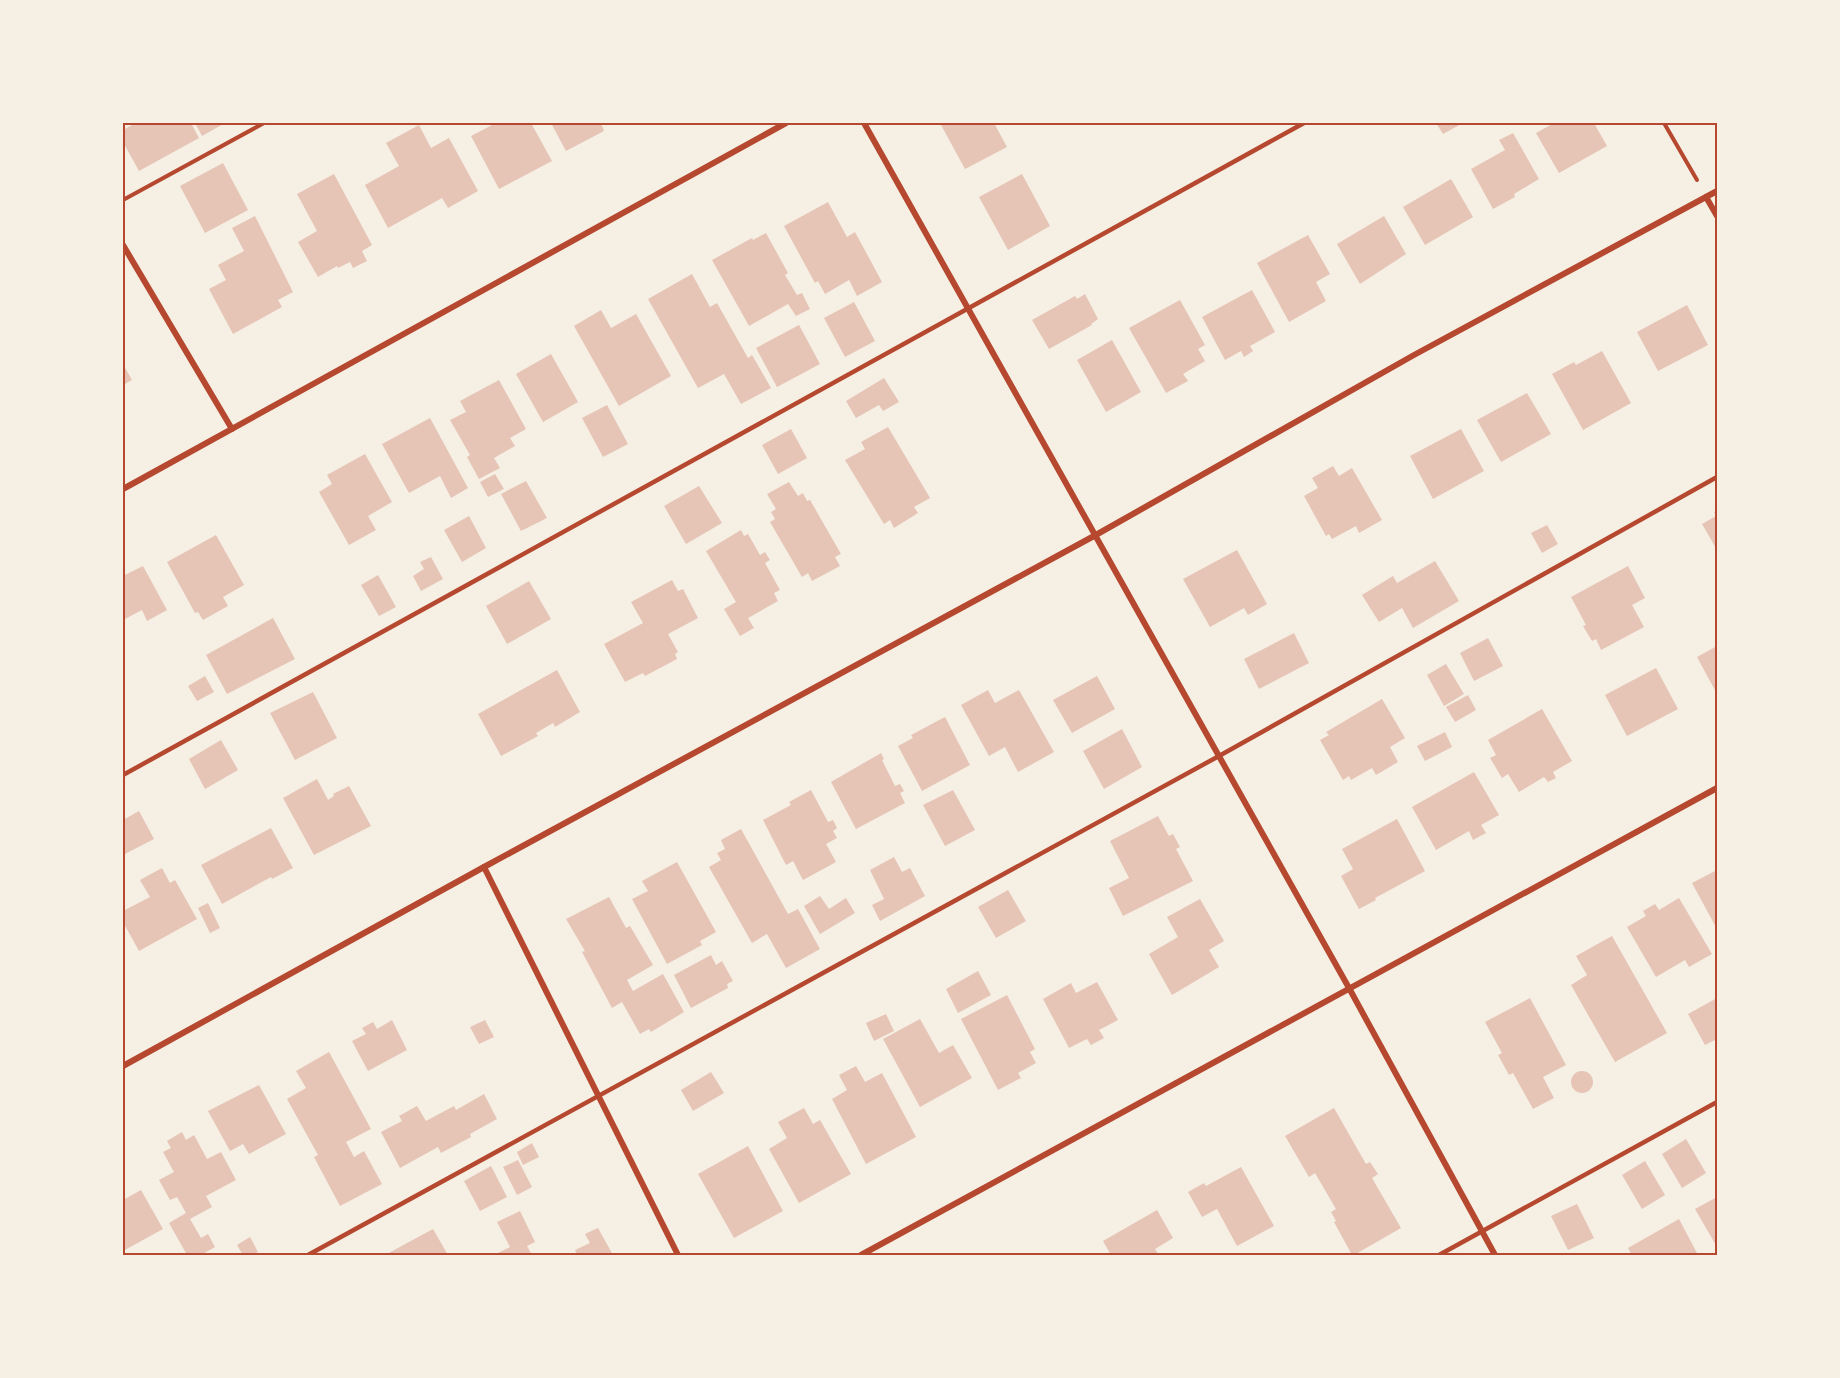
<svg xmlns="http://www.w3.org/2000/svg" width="1840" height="1378" viewBox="0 0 1840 1378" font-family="'DM Sans',sans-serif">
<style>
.building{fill:#e6c5b7}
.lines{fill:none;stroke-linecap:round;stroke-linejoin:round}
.path{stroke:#b5482f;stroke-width:4}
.service{stroke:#b5482f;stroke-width:4.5}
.minor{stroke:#b5482f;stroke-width:6}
.neatline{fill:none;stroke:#b5482f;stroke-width:2}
</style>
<rect width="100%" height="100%" fill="#f6efe4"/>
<g class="building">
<polygon points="136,123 191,123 199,138 139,171 123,142 123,130"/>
<polygon points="195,123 225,123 202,136"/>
<polygon points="496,123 531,123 552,161 499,189 471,136"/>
<polygon points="551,123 601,123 604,131 566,151"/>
<polygon points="940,123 994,123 1007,147 965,169"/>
<polygon points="1436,123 1463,123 1443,134"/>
<polygon points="1554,123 1594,123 1607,146 1559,173 1536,133"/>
<polygon points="419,125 431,148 449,138 478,191 448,208 442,198 388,228 365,185 399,166 386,143"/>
<polygon points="1513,133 1539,179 1514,194 1515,197 1493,209 1471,169 1505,150 1499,140"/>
<polygon points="223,163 248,210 205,233 180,186"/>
<polygon points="334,174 372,245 362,251 367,261 353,268 350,262 338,268 337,266 318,277 298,242 317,231 297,194"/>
<polygon points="1022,174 1050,226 1008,250 979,197"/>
<polygon points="1451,179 1473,217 1425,245 1403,207"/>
<polygon points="828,202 847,237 855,232 882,282 857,296 849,280 825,294 818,281 815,283 784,226"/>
<polygon points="255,216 293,292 278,300 282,307 233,334 209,289 226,280 218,265 244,251 232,228"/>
<polygon points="1384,216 1406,254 1360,284 1337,244"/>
<polygon points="766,233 788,273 785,275 797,295 802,293 810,309 796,316 788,304 749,326 712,260 752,238 753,240"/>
<polygon points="1308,235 1330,274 1316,282 1326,301 1289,322 1257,263"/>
<polygon points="692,274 710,307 717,303 748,358 752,355 771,388 741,404 724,374 698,388 648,299"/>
<polygon points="1252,290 1275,332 1250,346 1253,351 1244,357 1241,351 1225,360 1202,317"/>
<polygon points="1085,294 1098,319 1091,324 1092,325 1049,349 1032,320 1075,296 1077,299"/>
<polygon points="1180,300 1205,345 1198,349 1205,361 1183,374 1188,381 1166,393 1129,328"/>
<polygon points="854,302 875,341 845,357 824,318"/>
<polygon points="1687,305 1708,345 1658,371 1637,332"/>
<polygon points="601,310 611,328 636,314 671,376 619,406 574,326"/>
<polygon points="799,325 820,364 777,387 756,348"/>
<polygon points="1112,340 1141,392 1106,412 1077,360"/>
<polygon points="1602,351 1631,403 1583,430 1552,374 1574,362 1576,365"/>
<polygon points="551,354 578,402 543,422 516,374"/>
<polygon points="123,364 132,380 123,385"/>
<polygon points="884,378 899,402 883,411 879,405 856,418 846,401"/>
<polygon points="499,380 526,429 510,438 515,446 494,458 500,468 479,479 467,457 470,455 450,420 466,412 460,401"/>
<polygon points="1527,393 1551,434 1501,462 1477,420"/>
<polygon points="607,405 628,444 603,457 582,418"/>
<polygon points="430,418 468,488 451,498 440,476 409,493 382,444"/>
<polygon points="888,427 930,498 914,507 918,513 894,528 890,520 884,524 845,460 865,449 861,442"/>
<polygon points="791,429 807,458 778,474 762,445"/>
<polygon points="1461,429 1484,471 1433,499 1410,456"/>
<polygon points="365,454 392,502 368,516 376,530 349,545 319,492 332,484 327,475"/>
<polygon points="1333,466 1339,476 1352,468 1382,520 1359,533 1356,526 1332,539 1329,534 1326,536 1304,496 1318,488 1312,478"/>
<polygon points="495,474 504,489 488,497 480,482"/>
<polygon points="526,481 547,518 521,531 501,494"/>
<polygon points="789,482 798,496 803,493 807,501 810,500 841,554 835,557 840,566 812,581 808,573 802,577 770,522 775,519 771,512 776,509 767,494"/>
<polygon points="699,486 722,523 686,544 664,506"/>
<polygon points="1717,511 1717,550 1702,524 1716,516 1714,512"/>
<polygon points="469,516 486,548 462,562 444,530"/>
<polygon points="1547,525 1558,544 1542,553 1531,533"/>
<polygon points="741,530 744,536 748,534 760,555 765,552 770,560 765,563 780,590 774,593 778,601 748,618 754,628 740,636 724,609 736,602 706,551"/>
<polygon points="216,535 244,585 223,597 228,606 203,620 198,612 195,613 167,562"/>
<polygon points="1237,550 1267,604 1248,615 1244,608 1210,627 1183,579"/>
<polygon points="431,557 443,579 421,591 413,576 424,569 420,562"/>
<polygon points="1435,561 1459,601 1413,628 1402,608 1379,622 1362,595 1393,576 1397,583"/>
<polygon points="143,566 167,610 147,621 142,610 123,620 123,576"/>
<polygon points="1628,566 1645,598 1632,605 1644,627 1601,650 1596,639 1592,641 1583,626 1586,625 1571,597"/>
<polygon points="378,575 396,607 379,616 361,585"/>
<polygon points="672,580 678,591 683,589 698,618 668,634 678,652 675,654 677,659 645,676 643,673 625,682 604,644 643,623 631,602"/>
<polygon points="529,581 551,619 507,644 486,606"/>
<polygon points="273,618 295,659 227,694 206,655"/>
<polygon points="1294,633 1309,663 1259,689 1244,659"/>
<polygon points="1488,638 1503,666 1474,681 1460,653"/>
<polygon points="1717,646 1717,694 1697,657"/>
<polygon points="1446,664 1464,694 1444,706 1427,675"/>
<polygon points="1656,668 1678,709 1627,736 1605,695"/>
<polygon points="557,670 580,712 555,727 553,723 536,733 538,736 501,756 478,714"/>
<polygon points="205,676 214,692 197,701 188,686"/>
<polygon points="1097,676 1115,709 1072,733 1053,700"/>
<polygon points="988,690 995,703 1019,690 1054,752 1018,772 1005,747 989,756 961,705"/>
<polygon points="313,692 337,738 295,760 270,713"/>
<polygon points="1468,695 1476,710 1455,722 1446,707"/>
<polygon points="1382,699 1405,738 1390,747 1398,762 1376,775 1372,768 1351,780 1349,776 1343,780 1320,740 1329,735 1326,732"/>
<polygon points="1542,709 1572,761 1553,772 1556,778 1548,782 1544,777 1519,792 1508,774 1502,778 1490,758 1496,755 1488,740"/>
<polygon points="945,717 970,765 922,791 898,746 913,738 911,735"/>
<polygon points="1122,729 1142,767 1104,789 1083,751"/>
<polygon points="1445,732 1452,747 1425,761 1417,746"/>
<polygon points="221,740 238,770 205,789 189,759"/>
<polygon points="881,753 884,759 882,760 895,786 900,784 904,791 900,793 905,803 856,829 831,782"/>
<polygon points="1474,772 1499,815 1481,825 1486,833 1473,840 1469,831 1436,850 1412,807"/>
<polygon points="317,779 328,800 334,796 333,794 349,786 371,826 314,855 283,798"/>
<polygon points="811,790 828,822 833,820 837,828 833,831 837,838 826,844 836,862 803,880 793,861 786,865 763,820 791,805 789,802"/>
<polygon points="953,790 975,830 945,846 923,805"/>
<polygon points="139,811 154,839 123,855 123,820"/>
<polygon points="1158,816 1169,836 1173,834 1180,847 1176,849 1193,881 1123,916 1109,888 1129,878 1110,841"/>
<polygon points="1397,819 1425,871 1375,898 1376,900 1359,909 1341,876 1353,869 1342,849"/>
<polygon points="271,828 293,868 272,879 271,877 222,904 201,865"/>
<polygon points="741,829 788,914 798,909 820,949 786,968 767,934 752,943 709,867 721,860 717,853 725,849 721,840"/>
<polygon points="894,857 902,872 910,868 925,896 880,921 872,905 884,899 870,870"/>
<polygon points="677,862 716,932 700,941 702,945 667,964 632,899 648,891 642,881"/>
<polygon points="162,868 170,883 175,880 197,919 139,951 123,922 123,911 150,897 140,880"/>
<polygon points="1717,870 1717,929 1692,883"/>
<polygon points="1008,890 1026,921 996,938 978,907"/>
<polygon points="820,896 829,909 846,898 855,913 820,934 804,906"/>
<polygon points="609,897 626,928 630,926 653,965 627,980 633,991 663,974 684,1012 651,1032 649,1029 640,1034 622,1002 612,1008 582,952 585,951 566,919"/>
<polygon points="1679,898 1712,954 1689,967 1685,960 1656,977 1627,927 1646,916 1643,911 1655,904 1659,910"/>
<polygon points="1200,899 1224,941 1209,950 1219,967 1172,995 1149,954 1178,937 1167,917"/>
<polygon points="208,903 220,928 210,933 198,908"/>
<polygon points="1612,936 1667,1033 1615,1062 1571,985 1587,975 1576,956"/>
<polygon points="711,955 716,965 722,961 733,981 727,984 728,988 691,1008 674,975"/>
<polygon points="978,971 991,995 958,1013 946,989"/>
<polygon points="1097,982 1118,1020 1099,1030 1104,1038 1091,1045 1087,1039 1069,1048 1043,999 1071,983 1076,993"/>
<polygon points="1007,995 1035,1049 1030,1052 1036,1063 1018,1073 1021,1078 998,1090 961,1019"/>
<polygon points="1530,998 1566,1065 1543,1077 1554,1098 1533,1109 1513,1073 1509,1075 1498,1055 1502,1053 1485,1022"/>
<polygon points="1717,998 1717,1039 1705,1045 1688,1014"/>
<polygon points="886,1014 894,1031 874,1041 866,1023"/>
<polygon points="920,1019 939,1053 953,1045 972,1078 920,1107 883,1039"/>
<polygon points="392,1020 407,1050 368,1071 352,1041 366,1034 362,1028 373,1022 377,1029"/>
<polygon points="485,1020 494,1037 479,1044 470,1027"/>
<polygon points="329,1052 371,1129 346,1142 354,1157 364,1151 382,1184 340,1206 314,1157 318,1155 287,1099 306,1088 296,1071"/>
<polygon points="856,1066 865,1082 882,1073 916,1137 866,1164 832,1099 847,1090 839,1075"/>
<circle cx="1582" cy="1082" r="11"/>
<polygon points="711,1072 724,1093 693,1111 681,1090"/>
<polygon points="259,1085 286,1134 249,1154 243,1144 230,1151 208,1111"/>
<polygon points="484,1094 497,1119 470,1134 471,1137 441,1153 438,1147 400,1168 381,1132 402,1121 399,1116 417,1106 426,1121 454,1106 456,1110"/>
<polygon points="804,1108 813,1124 820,1120 851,1174 799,1203 769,1149 787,1138 778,1122"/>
<polygon points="1334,1108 1366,1164 1370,1162 1378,1174 1372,1178 1401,1228 1354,1255 1352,1255 1334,1222 1336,1221 1331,1212 1336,1209 1315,1173 1309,1177 1285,1136"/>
<polygon points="182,1132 186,1140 194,1135 207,1159 221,1152 236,1180 206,1196 212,1207 190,1219 201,1238 208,1234 215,1247 201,1255 187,1255 169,1223 186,1213 177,1197 170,1200 159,1180 174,1172 163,1152 171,1148 167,1141"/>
<polygon points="1686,1139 1706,1173 1682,1188 1662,1154"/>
<polygon points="532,1143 539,1157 523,1165 517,1152"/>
<polygon points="748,1146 783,1211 734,1238 698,1174"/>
<polygon points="518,1160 532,1187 517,1195 503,1167"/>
<polygon points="1645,1161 1665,1195 1642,1209 1622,1175"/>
<polygon points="491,1166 507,1197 480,1211 464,1181"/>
<polygon points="1241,1167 1274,1226 1237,1246 1217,1209 1202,1217 1188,1192 1204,1183 1206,1186"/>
<polygon points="141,1190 163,1229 123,1251 123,1200"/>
<polygon points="1717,1197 1717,1247 1695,1209"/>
<polygon points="1577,1204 1594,1238 1568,1250 1551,1216"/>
<polygon points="1157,1210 1173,1238 1155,1249 1159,1255 1111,1255 1103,1241"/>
<polygon points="520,1211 535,1242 527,1246 532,1255 494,1255 510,1247 497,1222"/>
<polygon points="1679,1219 1698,1255 1632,1255 1628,1248"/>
<polygon points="598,1228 613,1255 577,1255 575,1250 590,1243 585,1234"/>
<polygon points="433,1229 448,1255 385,1255"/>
<polygon points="250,1237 258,1252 252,1255 243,1255 237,1245"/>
</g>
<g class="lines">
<g class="path">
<polyline points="1664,123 1697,180"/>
<polyline points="123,200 264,123"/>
</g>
<g class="service">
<polyline points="123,775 1304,123"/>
<polyline points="308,1255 1219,756 1717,477"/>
<polyline points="1439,1255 1717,1102"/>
</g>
<g class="minor">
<polyline points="864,123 1349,988 1495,1255"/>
<polyline points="1706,197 1717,216"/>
<polyline points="123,245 232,429"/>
<polyline points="123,489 786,123"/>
<polyline points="484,867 678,1255"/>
<polyline points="123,1066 484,867 1094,536 1414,355 1717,191"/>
<polyline points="861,1255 1717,788"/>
</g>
</g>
<rect width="1840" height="1378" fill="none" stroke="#f6efe4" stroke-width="249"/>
<rect x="124" y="124" width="1592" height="1130" class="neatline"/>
</svg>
